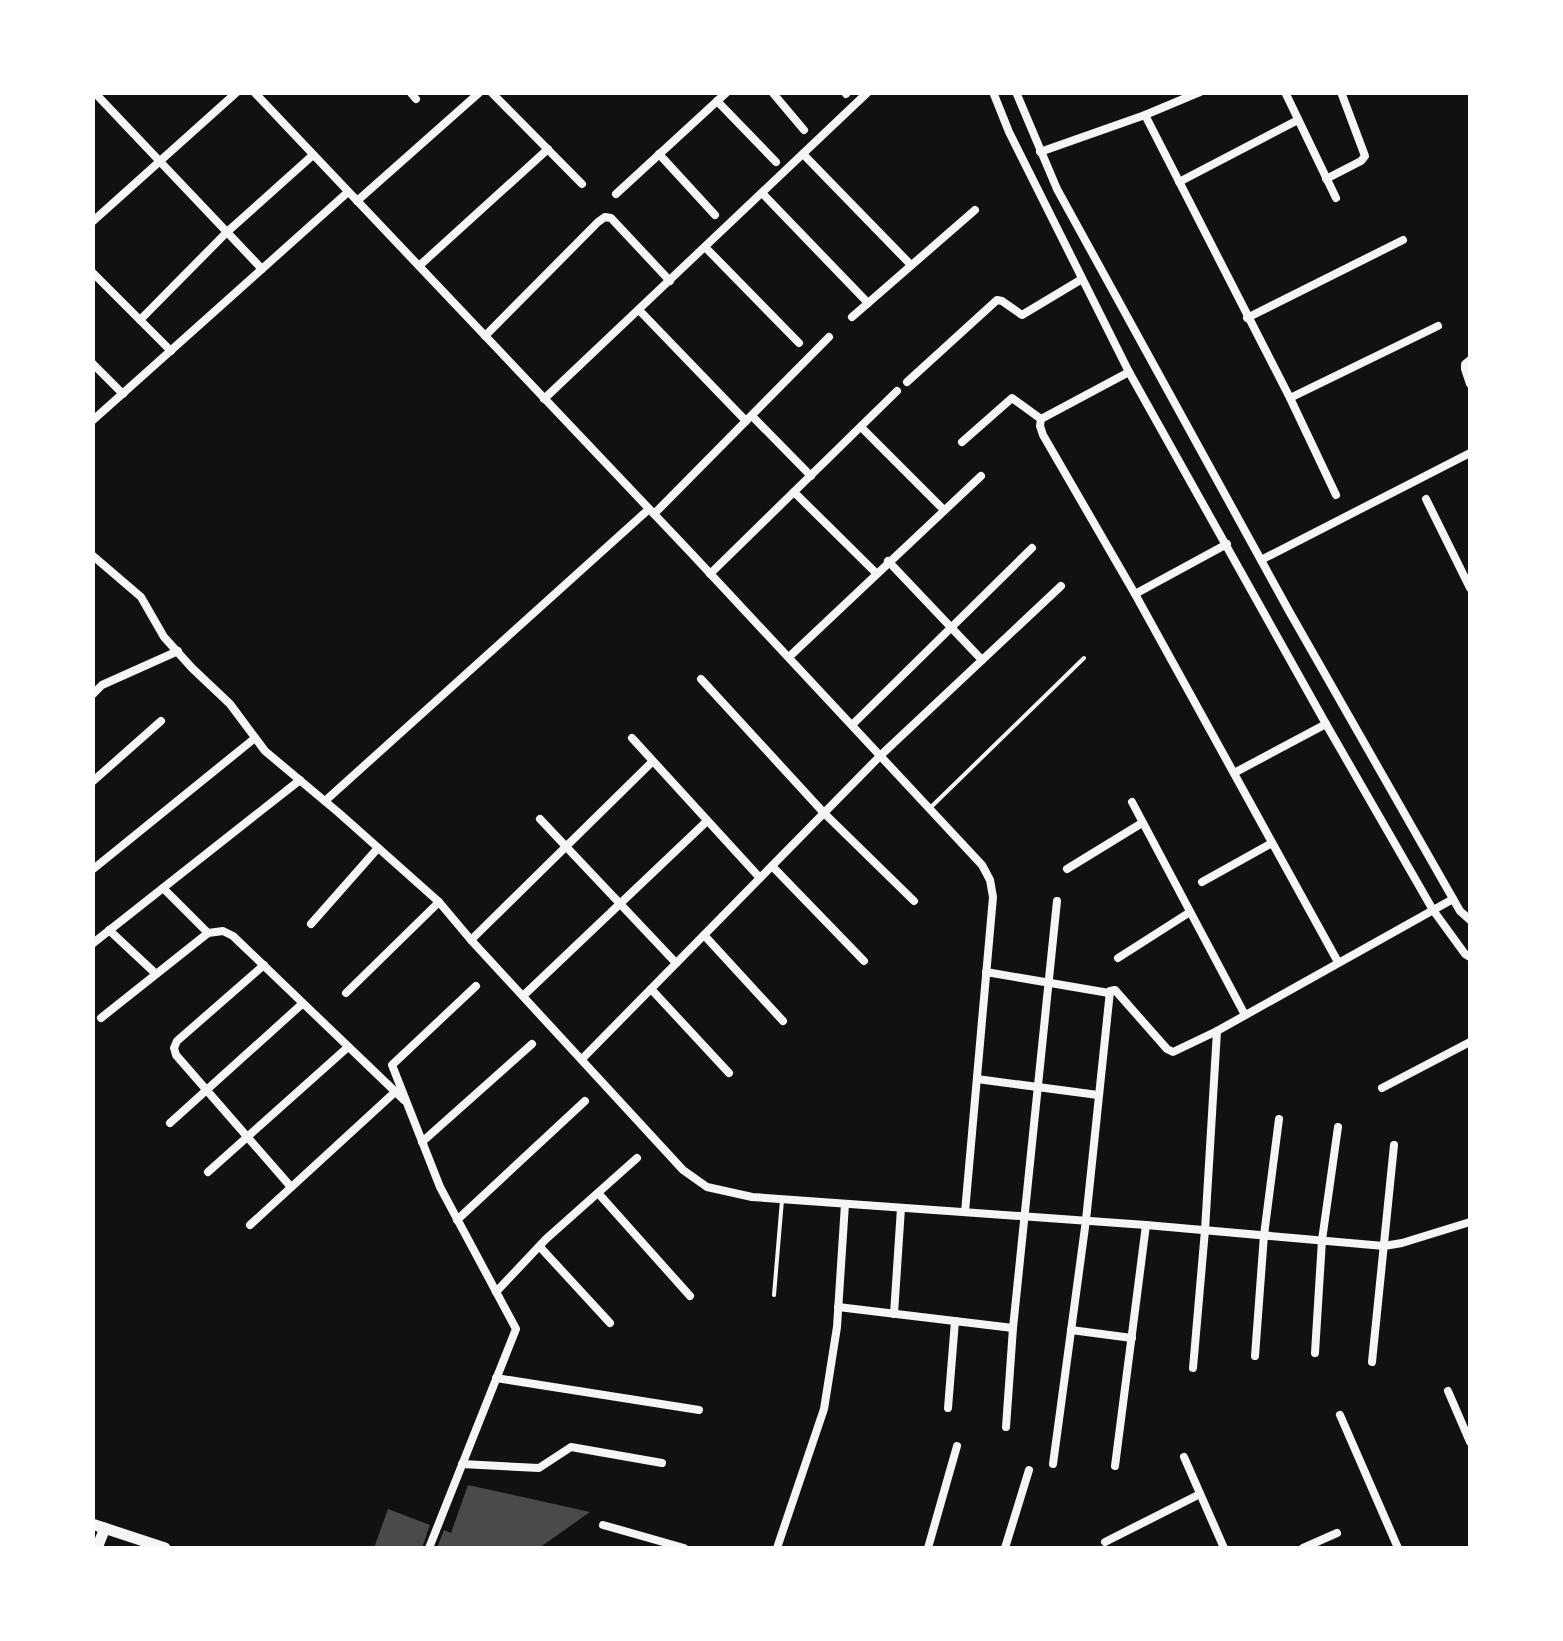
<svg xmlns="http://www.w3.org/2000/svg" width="1563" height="1641" viewBox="0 0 1563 1641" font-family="'Roboto Condensed',sans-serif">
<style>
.building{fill:#4a4a4a}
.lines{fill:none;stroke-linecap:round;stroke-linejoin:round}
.service{stroke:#f5f5f5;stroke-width:4}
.minor{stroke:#f5f5f5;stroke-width:8}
.secondary{stroke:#f5f5f5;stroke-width:11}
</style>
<rect width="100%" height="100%" fill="#111"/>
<g class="building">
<polygon points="468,1485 590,1512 539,1548 437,1548 444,1530 451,1533"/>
<polygon points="388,1509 430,1525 422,1548 374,1548"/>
</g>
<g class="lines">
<g class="service">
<polyline points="930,808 1084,658"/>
<polyline points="774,1295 782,1200"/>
</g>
<g class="minor">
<polyline points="94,92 262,269"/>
<polyline points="254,92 691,553 982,865 990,880 993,897 965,1212"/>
<polyline points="410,92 416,99"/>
<polyline points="491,92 582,184"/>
<polyline points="772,92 804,130"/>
<polyline points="845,92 846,94"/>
<polyline points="993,92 1009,132 1129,372 1326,724 1433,910 1465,954 1470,957"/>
<polyline points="1016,92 1057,189 1289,611 1460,911 1470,920"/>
<polyline points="1285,92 1336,198"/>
<polyline points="717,101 776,162"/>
<polyline points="1145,115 1290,398 1336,495"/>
<polyline points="1040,152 1145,115 1200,92"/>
<polyline points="659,154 715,215"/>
<polyline points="803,154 911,265"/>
<polyline points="1326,179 1361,161 1365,156 1341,92"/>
<polyline points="1179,182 1298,120"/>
<polyline points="762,193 868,303"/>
<polyline points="616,194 727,92"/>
<polyline points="357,201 480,92"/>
<polyline points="92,222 237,92"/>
<polyline points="705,247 799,343"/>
<polyline points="419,266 548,149"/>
<polyline points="92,272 171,351"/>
<polyline points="639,310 746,421"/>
<polyline points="852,317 975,210"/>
<polyline points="1247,318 1403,240"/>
<polyline points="140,320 227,232 313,155"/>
<polyline points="485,336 598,222 605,217 611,218 670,281"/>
<polyline points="1470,360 1465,364 1465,369 1470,384"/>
<polyline points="92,363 123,394"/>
<polyline points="1129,372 1041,419 1040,426 1043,435 1135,594 1338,962"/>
<polyline points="907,382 997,300 1002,301 1022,315 1082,279"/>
<polyline points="1290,398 1438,326"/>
<polyline points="544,399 868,92"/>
<polyline points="752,416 811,476"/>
<polyline points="92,421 348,192"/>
<polyline points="861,427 944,510"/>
<polyline points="962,442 1012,398 1041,419"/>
<polyline points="794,492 876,573"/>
<polyline points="1426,499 1470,588"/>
<polyline points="654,514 829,337"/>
<polyline points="92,555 141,597 164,637 192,668 230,704 265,751 339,813 439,902 471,940 683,1170 707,1187 752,1197 1146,1225 1384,1246 1402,1243 1470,1222"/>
<polyline points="1261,560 1470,453"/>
<polyline points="888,561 982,660"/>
<polyline points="710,574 897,391"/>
<polyline points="1135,594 1227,544"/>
<polyline points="789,657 981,476"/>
<polyline points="701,679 824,813 914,901"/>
<polyline points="92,695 102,685 178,651"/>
<polyline points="852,725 1032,548"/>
<polyline points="632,738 760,878"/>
<polyline points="1234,773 1326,724"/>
<polyline points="92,782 161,721"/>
<polyline points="325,801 649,509"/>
<polyline points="1132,802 1245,1015"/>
<polyline points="540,819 676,963"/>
<polyline points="772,866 864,961"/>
<polyline points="1067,869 1142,823"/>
<polyline points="92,870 255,738"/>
<polyline points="1202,882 1272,843"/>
<polyline points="163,888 208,933"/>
<polyline points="311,924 378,848"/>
<polyline points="109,930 155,973"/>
<polyline points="704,935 783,1021"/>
<polyline points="471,940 652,762"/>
<polyline points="92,944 300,780"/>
<polyline points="1118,958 1190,912"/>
<polyline points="264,965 177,1041 174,1048 176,1055 291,1187"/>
<polyline points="986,972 1109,993"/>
<polyline points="651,989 729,1073"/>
<polyline points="346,993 439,902"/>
<polyline points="524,995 706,822"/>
<polyline points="101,1018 208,933 223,931 233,936 404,1100"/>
<polyline points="582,1059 881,755 1061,586"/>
<polyline points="977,1079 1098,1095"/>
<polyline points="1382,1088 1470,1042"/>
<polyline points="170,1123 302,1004"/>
<polyline points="422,1142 532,1044"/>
<polyline points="208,1172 348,1047"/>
<polyline points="598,1193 690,1296"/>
<polyline points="457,1220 585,1101"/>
<polyline points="250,1225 395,1092"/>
<polyline points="540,1247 610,1323"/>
<polyline points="496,1292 546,1239 637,1158"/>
<polyline points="838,1307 1013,1328"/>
<polyline points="894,1314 901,1208"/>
<polyline points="1071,1330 1132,1338"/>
<polyline points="1315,1353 1322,1240 1338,1127"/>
<polyline points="1255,1356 1264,1235 1279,1119"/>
<polyline points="1372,1362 1394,1145"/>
<polyline points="1193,1368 1205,1230 1217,1031"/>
<polyline points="496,1378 699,1410"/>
<polyline points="1448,1391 1470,1442"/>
<polyline points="948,1408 955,1321"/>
<polyline points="1340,1415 1398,1548"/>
<polyline points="1006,1427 1013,1328 1057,901"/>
<polyline points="1184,1457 1224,1548"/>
<polyline points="462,1464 539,1468 571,1447 662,1463"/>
<polyline points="1053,1464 1086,1220 1110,991 1115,990 1167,1049 1173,1052 1217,1031 1453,899"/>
<polyline points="1115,1466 1146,1225"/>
<polyline points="603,1525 684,1548"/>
<polyline points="1105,1542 1200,1494"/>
<polyline points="429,1548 516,1329 440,1187 392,1065 476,986"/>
<polyline points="777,1548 824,1409 837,1327 845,1204"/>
<polyline points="928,1548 957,1446"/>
<polyline points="1005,1548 1029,1470"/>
<polyline points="1303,1548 1337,1533"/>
</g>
<g class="secondary">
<polyline points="92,1524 165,1548"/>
<polyline points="97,1548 105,1528"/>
</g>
</g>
<rect width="1563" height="1641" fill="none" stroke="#ffffff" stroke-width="190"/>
</svg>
